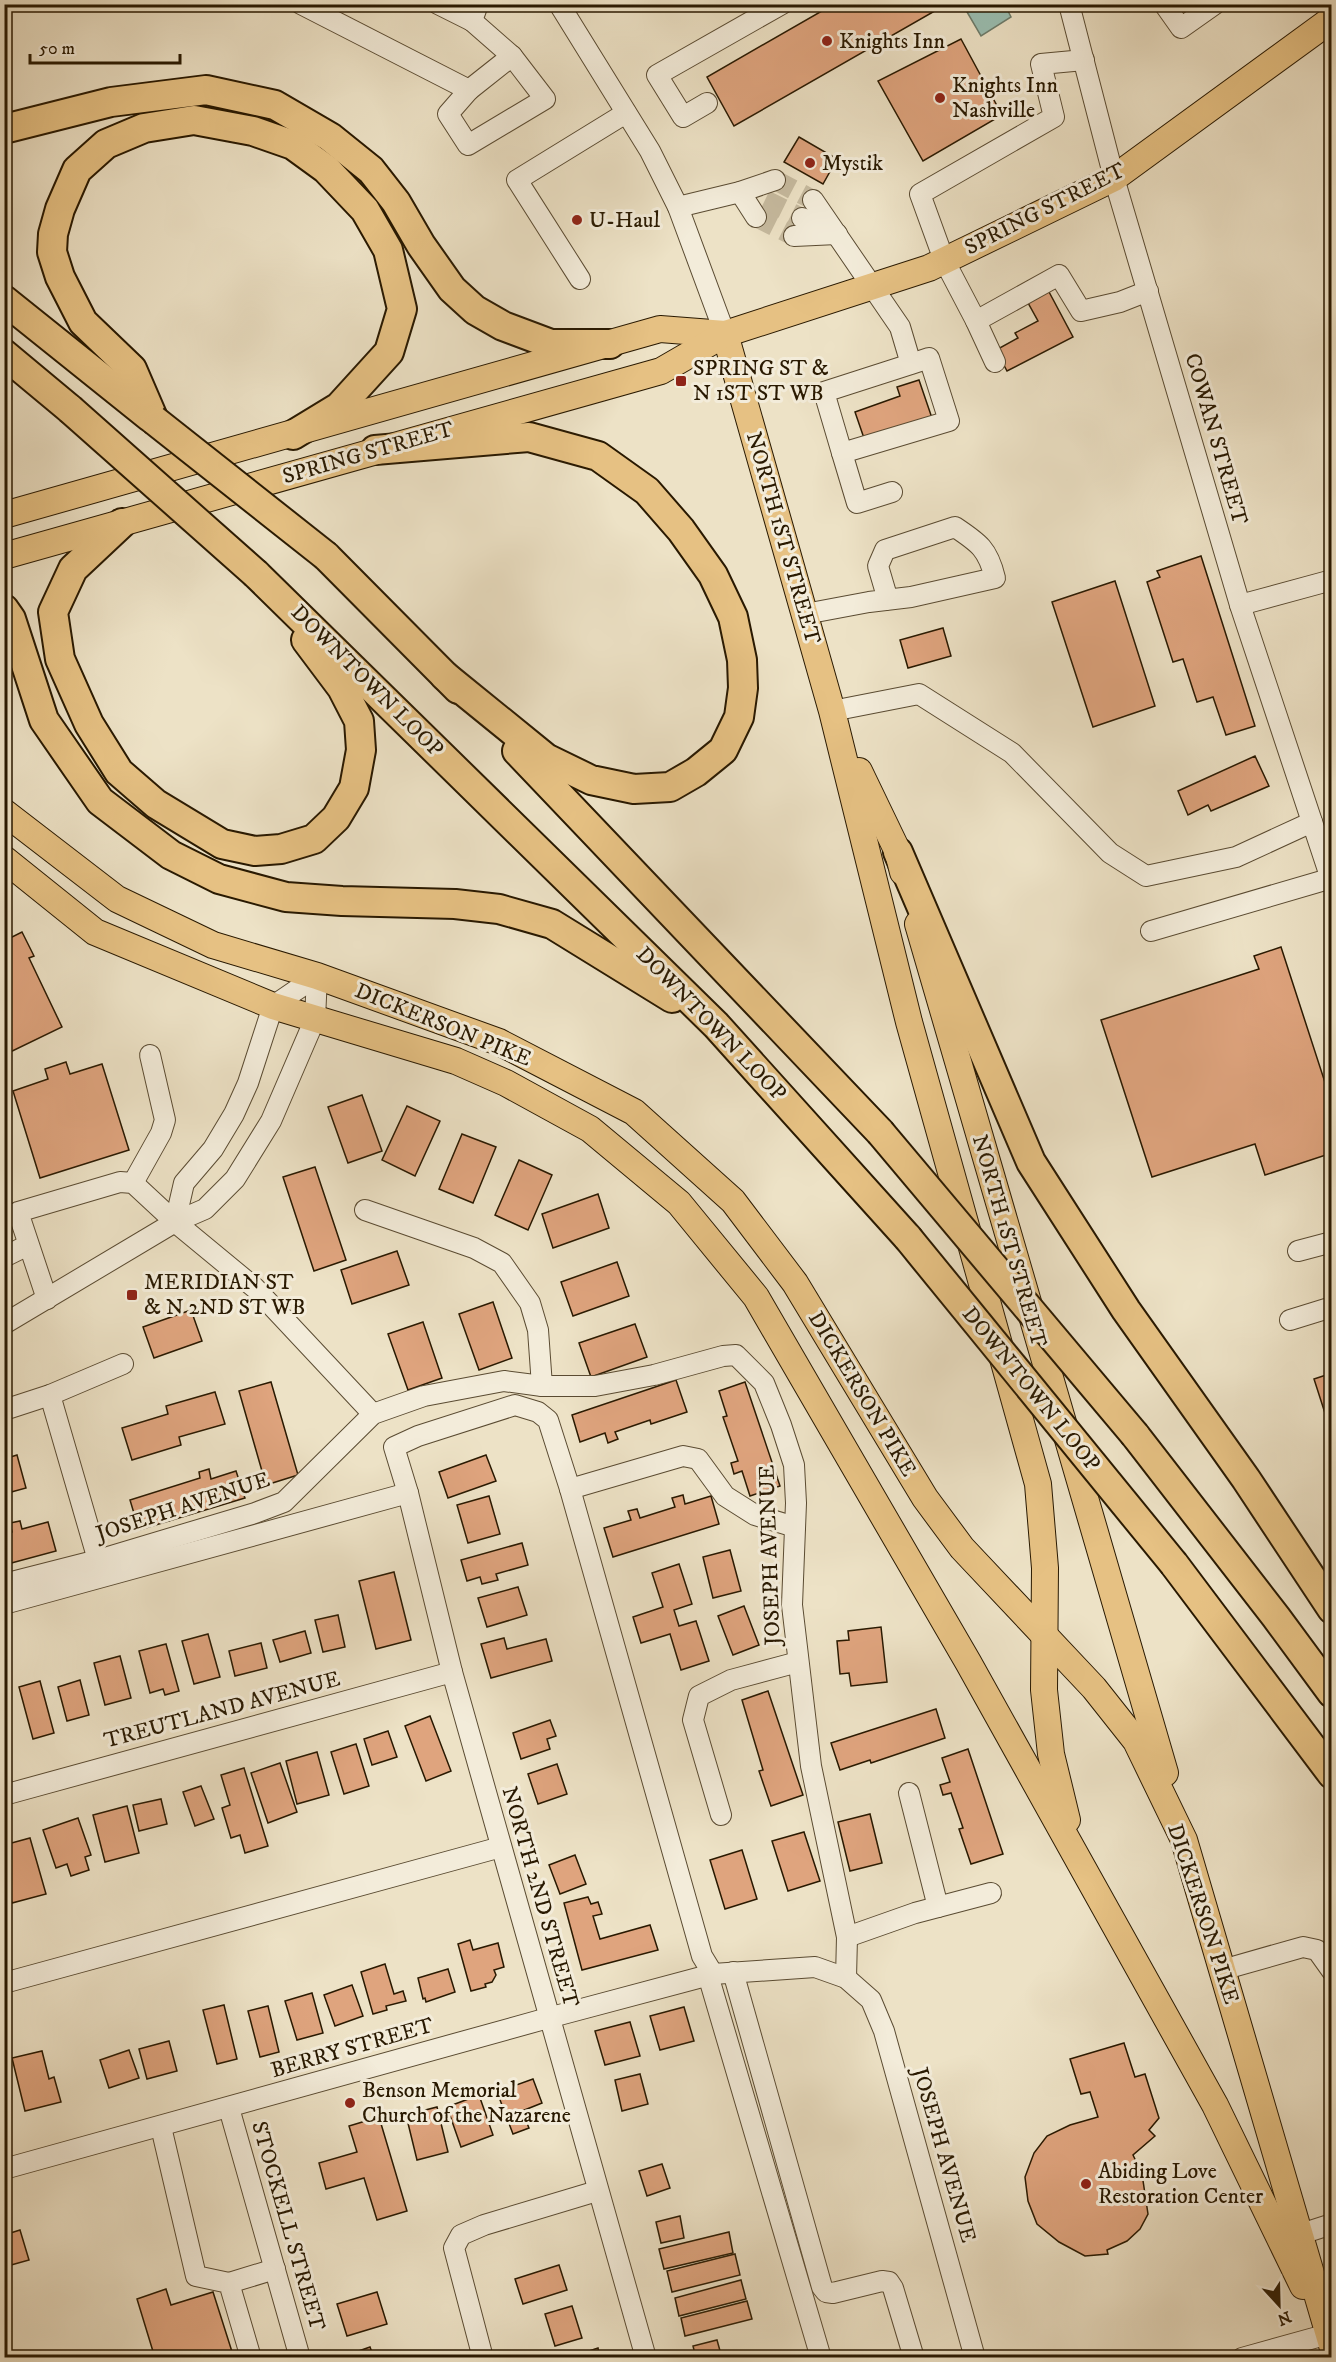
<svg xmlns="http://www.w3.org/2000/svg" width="1336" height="2362" viewBox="0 0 1336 2362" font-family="'IM FELL DW Pica',serif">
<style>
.water{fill:#9abeb1;stroke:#6d7c6b;stroke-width:1.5}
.building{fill:#dfa47e;stroke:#291901;stroke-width:1.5}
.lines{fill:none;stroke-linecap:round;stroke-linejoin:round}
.minor-tunnel{stroke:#c6ba9f;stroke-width:20;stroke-dasharray:20 10;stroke-linecap:butt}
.minor-casing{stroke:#5a4b32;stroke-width:22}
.major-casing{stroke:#291901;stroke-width:28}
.highway-casing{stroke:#291901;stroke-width:32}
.minor{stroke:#f3ecda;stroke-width:20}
.major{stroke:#e6c183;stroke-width:26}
.highway{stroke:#e6c183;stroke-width:28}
.highway-bridge-casing{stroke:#291901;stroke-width:32;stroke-linecap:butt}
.highway-bridge{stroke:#e6c183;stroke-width:28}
.poi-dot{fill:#8f2418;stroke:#f3ecda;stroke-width:2}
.labels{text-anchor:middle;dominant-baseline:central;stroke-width:6;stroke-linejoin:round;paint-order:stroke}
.poi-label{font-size:22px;fill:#291901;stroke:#f3ecda;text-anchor:start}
.street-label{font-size:22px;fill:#291901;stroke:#f3ecda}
</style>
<rect width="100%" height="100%" fill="#ede2c6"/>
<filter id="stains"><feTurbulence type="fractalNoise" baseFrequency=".00333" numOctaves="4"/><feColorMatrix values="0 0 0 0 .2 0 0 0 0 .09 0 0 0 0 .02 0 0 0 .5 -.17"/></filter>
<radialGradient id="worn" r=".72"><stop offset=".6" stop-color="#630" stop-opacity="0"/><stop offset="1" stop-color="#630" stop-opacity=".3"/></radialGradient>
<polygon class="water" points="982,4 1005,5 1011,17 981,36 967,12"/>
<g class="building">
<polygon points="834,4 947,4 734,126 707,77"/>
<polygon points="961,39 1002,115 923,161 878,81"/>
<polygon points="799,137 837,159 823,184 784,162"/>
<polygon points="1048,290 1073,337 1007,371 996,350 1018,338 1015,333 1038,321 1027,301"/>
<polygon points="919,380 933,421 866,444 855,412 900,396 897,387"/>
<polygon points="1201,556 1255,726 1226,735 1213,697 1197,702 1183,659 1173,662 1147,582 1160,577 1157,571"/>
<polygon points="1115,581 1155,706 1093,727 1052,602"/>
<polygon points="943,628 951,656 908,668 900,640"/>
<polygon points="1255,756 1269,786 1211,811 1208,805 1188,815 1178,791"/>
<polygon points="22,932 34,956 29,958 62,1027 4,1055 4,941"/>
<polygon points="1281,947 1332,1104 1332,1153 1265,1175 1255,1144 1152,1177 1101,1020 1259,969 1254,956"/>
<polygon points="66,1062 70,1074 102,1064 129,1150 40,1178 13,1091 48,1079 45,1069"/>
<polygon points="362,1095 382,1151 348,1163 328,1107"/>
<polygon points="407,1106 440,1121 415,1176 382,1160"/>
<polygon points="462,1134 496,1147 473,1203 439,1189"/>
<polygon points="519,1160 552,1175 528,1230 495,1215"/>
<polygon points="315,1167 346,1260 314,1271 283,1177"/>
<polygon points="598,1194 609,1228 553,1248 542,1214"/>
<polygon points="397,1251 409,1285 352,1304 341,1270"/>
<polygon points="617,1262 629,1296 573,1316 561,1282"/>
<polygon points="493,1302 512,1358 479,1370 459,1314"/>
<polygon points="191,1310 202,1341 154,1358 143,1327"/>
<polygon points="423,1322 442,1378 408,1390 388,1334"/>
<polygon points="635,1324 647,1357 591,1377 579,1343"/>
<polygon points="1332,1373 1332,1435 1314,1379"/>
<polygon points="676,1380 687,1412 651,1424 650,1420 615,1432 618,1439 608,1443 605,1433 580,1442 572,1415"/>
<polygon points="271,1382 298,1475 266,1485 239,1391"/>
<polygon points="745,1382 780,1486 750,1496 742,1471 734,1474 731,1463 738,1461 723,1417 727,1416 719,1391"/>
<polygon points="215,1392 225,1424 179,1437 181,1445 132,1460 122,1428 168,1414 166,1406"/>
<polygon points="17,1455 26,1488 4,1494 4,1459"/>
<polygon points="486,1455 496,1481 448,1498 439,1472"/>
<polygon points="209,1469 211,1479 236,1471 245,1498 139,1530 130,1500 200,1478 199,1472"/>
<polygon points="683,1495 685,1504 711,1496 719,1524 613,1557 604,1528 631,1520 628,1511 637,1509 640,1518 675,1507 672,1498"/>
<polygon points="489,1496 500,1534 468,1543 457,1505"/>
<polygon points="20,1521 22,1529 48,1522 56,1551 4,1565 4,1534 12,1532 10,1523"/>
<polygon points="522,1543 528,1565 496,1574 498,1580 482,1584 480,1577 467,1581 461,1560"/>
<polygon points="730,1550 741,1591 713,1598 703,1557"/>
<polygon points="679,1564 692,1604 674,1610 679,1626 696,1621 709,1661 681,1670 670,1634 641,1643 633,1617 663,1607 652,1573"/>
<polygon points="394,1572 411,1640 376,1649 359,1581"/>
<polygon points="518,1587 527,1615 487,1627 478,1598"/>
<polygon points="744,1606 759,1645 733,1655 718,1616"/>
<polygon points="338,1615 345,1647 323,1652 315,1620"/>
<polygon points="881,1627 887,1682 851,1686 849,1673 840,1674 837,1641 849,1640 848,1631"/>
<polygon points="305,1631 311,1653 280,1662 273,1640"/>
<polygon points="208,1634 220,1677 194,1684 182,1641"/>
<polygon points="504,1638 507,1649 546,1639 552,1661 491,1678 481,1644"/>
<polygon points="261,1643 267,1668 235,1676 229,1651"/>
<polygon points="166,1644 179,1691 165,1695 163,1689 150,1693 139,1651"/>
<polygon points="120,1656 131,1698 105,1705 94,1663"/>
<polygon points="80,1680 89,1715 67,1721 58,1687"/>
<polygon points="40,1681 54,1733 33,1739 19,1687"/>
<polygon points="768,1691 803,1795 771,1806 759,1771 763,1770 742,1700"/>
<polygon points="936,1709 945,1738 871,1763 870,1760 840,1770 831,1743"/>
<polygon points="430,1716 451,1771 426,1781 405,1726"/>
<polygon points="550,1720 556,1736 547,1739 550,1749 521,1759 513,1733"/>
<polygon points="388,1731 397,1757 372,1765 364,1739"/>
<polygon points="356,1744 369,1786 344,1794 331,1752"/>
<polygon points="968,1749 1003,1854 971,1864 959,1829 963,1828 951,1793 943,1795 940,1785 950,1782 942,1758"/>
<polygon points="317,1752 329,1795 297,1804 286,1761"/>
<polygon points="280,1763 297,1812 268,1823 251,1773"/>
<polygon points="557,1764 567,1794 538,1804 528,1774"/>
<polygon points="244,1768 268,1846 245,1853 240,1835 231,1838 222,1808 230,1805 221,1775"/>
<polygon points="201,1786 214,1819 195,1826 183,1792"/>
<polygon points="161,1799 167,1824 139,1831 133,1805"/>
<polygon points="127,1806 139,1853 105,1862 93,1815"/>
<polygon points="870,1814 882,1863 850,1871 838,1822"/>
<polygon points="78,1818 91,1855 85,1857 89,1870 71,1876 67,1864 56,1868 43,1830"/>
<polygon points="804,1832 820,1881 788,1891 772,1841"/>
<polygon points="30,1838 46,1894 12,1903 4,1876 4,1845"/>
<polygon points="742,1850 757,1899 725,1909 710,1860"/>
<polygon points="575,1855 586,1884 560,1894 549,1865"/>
<polygon points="588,1897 591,1904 598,1902 602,1914 593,1916 600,1939 650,1925 658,1950 582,1970 564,1903"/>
<polygon points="470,1940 473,1950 498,1943 504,1967 494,1970 496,1975 492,1982 485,1984 486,1987 471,1991 458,1944"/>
<polygon points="385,1964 394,1994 403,1991 406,2001 386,2006 387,2010 373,2014 361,1972"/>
<polygon points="448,1969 455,1992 426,2002 425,1998 423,1999 418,1978"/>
<polygon points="352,1985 363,2016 335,2026 324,1995"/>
<polygon points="312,1993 323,2033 297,2040 285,2001"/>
<polygon points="224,2005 237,2059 217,2064 203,2010"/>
<polygon points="268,2006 279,2052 260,2057 248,2011"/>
<polygon points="684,2007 694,2041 660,2050 650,2016"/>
<polygon points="630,2022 640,2056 605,2065 595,2031"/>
<polygon points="169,2041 177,2071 147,2079 139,2049"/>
<polygon points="1124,2043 1135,2077 1145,2074 1159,2118 1149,2130 1155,2136 1133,2155 1142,2174 1148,2214 1140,2229 1127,2241 1107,2250 1108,2254 1085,2256 1059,2242 1037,2224 1028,2201 1025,2177 1034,2153 1047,2136 1070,2125 1098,2117 1090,2092 1081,2094 1070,2059"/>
<polygon points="129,2050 139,2078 109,2088 100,2060"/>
<polygon points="42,2051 49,2079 54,2077 61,2102 25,2111 12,2058"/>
<polygon points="640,2074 648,2104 622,2111 615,2080"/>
<polygon points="533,2079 542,2103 522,2111 529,2128 513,2134 497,2092"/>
<polygon points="479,2095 493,2135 461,2147 447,2107"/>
<polygon points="437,2107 448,2152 417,2160 406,2115"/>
<polygon points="379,2117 407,2211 377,2220 364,2178 326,2189 319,2163 357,2152 349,2126"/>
<polygon points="662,2164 670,2188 647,2196 639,2171"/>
<polygon points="680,2216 684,2238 661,2243 656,2222"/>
<polygon points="20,2230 29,2260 4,2267 4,2235"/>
<polygon points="729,2232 733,2253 664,2269 659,2249"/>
<polygon points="735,2254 740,2275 672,2292 667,2271"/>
<polygon points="559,2265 567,2290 523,2304 515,2279"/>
<polygon points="741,2280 746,2299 679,2316 675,2298"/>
<polygon points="166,2289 171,2305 213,2292 234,2358 155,2358 137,2299"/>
<polygon points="377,2292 387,2324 347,2336 337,2304"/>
<polygon points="747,2301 752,2319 685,2336 681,2318"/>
<polygon points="572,2306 582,2338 555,2346 545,2314"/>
<polygon points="717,2340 722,2358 696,2358 693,2346"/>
<polygon points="370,2347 374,2358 351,2358 350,2354"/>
<polygon points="598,2348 600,2358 568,2358"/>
</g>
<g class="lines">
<g class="minor-tunnel">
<polyline points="775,180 813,200"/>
<polyline points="765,200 802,218"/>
<polyline points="756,217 794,236"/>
</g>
<defs>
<g id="minor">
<polyline points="301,4 469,90 512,56 472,21 478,4"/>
<polyline points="438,4 472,21"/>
<polyline points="559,4 650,151 678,207 725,334"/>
<polyline points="1069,4 1114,178 1240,605 1332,882"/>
<polyline points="1164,4 1181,28 1215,4"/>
<polyline points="469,90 448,114 468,145 545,99 512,56"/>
<polyline points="707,103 683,117 657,75 782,4"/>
<polyline points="740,192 756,217"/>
<polyline points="813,200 900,327 911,364 824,392 842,453 949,421 929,358 911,364"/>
<polyline points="678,207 740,192 775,180"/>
<polyline points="802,218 832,231"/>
<polyline points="794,236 837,234"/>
<polyline points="580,279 517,180 626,113"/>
<polyline points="976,321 944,260 920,194 1054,117 1041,64 1084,60"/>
<polyline points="995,362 976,321 1059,275 1081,311 1120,302 1148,291"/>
<polyline points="842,453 857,503 892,492"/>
<polyline points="1240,605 1332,580"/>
<path d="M805,614l64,-12 42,-5 84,-19c-7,-29 -16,-35 -40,-51l-70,23 -7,16 10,34"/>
<polyline points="832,711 919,694 1012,753 1110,853 1146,876 1236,857 1312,822"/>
<polyline points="1151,931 1332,878"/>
<polyline points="133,1183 161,1133 165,1120 150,1055"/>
<polyline points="365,1210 474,1248 502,1263 530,1303 538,1330 542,1386"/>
<polyline points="175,1222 184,1183 213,1149 234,1114 248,1083 273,1006 317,976"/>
<polyline points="1298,1251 1332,1242"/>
<polyline points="4,1257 28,1245"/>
<polyline points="47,1299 18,1212 120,1182 133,1183 175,1222 255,1288 373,1414"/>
<polyline points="1290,1320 1332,1307"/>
<polyline points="4,1324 175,1222 205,1209 235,1179 271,1121 315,1019 317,976"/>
<polyline points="50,1395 98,1560"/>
<polyline points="4,1410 50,1395 123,1364"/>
<polyline points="570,1489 683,1456 698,1459 725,1496 755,1515 795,1527"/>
<polyline points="4,1584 98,1560 255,1513 284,1502 373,1414 424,1396 504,1381 542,1386 595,1386 654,1375 723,1356 736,1355 764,1383 781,1425 794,1465 796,1503 792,1605 811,1766 847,1937 846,1978"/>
<polyline points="4,1604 408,1493"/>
<polyline points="909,1793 938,1907"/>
<polyline points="4,1795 452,1672"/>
<polyline points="721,1815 693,1720 699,1696 731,1680 798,1662"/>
<polyline points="847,1937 915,1913 991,1893"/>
<polyline points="1222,1970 1303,1947 1317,1950 1332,1971"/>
<polyline points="733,1972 822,2287 826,2292 833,2293 882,2281 889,2282 893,2288 914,2358"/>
<polyline points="708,1975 821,2358"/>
<polyline points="4,1983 501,1847"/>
<polyline points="229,2108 300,2358"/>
<polyline points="161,2127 196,2276 229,2283 251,2358"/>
<polyline points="4,2169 548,2018 713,1974 815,1967 846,1978 871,2000 884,2031 975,2358"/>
<polyline points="1301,2234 1332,2224"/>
<polyline points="229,2283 275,2269"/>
<polyline points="483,2358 454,2248 461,2235 484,2225 597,2191"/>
<polyline points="646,2358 452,1672 408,1493 394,1447 418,1436 515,1405 538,1412 548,1420 570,1489 702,1956 713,1974"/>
<polyline points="1242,2358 1332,2333"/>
</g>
<g id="major">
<polyline points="725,334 832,711 909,1022 1038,1484 1045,1568 1044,1690 1051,1754 1067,1820"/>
<polyline points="4,515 660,329 725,334"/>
<polyline points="4,556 661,371 725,334 929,268 1114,178 1332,19"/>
<polyline points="859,771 898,852 903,872"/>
<polyline points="4,812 117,899 213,945 317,976 499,1042 634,1112 733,1201 795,1283 925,1498 962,1548 1094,1688 1136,1741 1184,1840 1332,2345"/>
<polyline points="4,859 95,932 273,1006 456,1061 506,1083 590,1129 679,1203 756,1297 968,1662 1215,2105 1303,2286"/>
<polyline points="918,924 1165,1773"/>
</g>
<g id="highway">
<polyline points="4,129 111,102 206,90 275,105 330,137 371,170 396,202 421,245 452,289 475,310 503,326 551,344 610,344"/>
<polyline points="4,300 150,417"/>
<polyline points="4,354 70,409"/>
<polyline points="154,420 132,369 83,322 60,277 52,252 53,234 60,209 77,170 106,144 144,128 194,120 253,131 293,145 326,169 365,210 388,250 402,309 389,352 339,407 293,435"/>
<polyline points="375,450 529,437 598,456 647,491 681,530 713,575 733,617 742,660 743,688 739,717 723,750 696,772 670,787 634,789 591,780 546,758 445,676"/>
<polyline points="122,523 73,569 53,612 60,659 89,724 119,772 156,804 222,844 255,851 281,849 314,839 336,818 354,788 361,750 359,721 342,688 306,640"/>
<polyline points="326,556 458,689"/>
<polyline points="256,574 716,1025 908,1238"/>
<polyline points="4,609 11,619 44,720 100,801 171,855 219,879 286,897 342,901 455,904 499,909 552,924 672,998"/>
<polyline points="517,751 880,1132"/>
<polyline points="898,852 1031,1162 1126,1310 1246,1479 1332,1609"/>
<polyline points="1135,1435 1276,1617 1332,1693"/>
<polyline points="1174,1564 1332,1774"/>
</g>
</defs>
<use href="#minor" class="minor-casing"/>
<use href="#major" class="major-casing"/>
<use href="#highway" class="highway-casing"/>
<use href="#minor" class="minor"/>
<use href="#major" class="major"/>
<use href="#highway" class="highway"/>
<defs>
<g id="highway-bridge">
<polyline points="70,409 256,574"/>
<polyline points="154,420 326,556"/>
<polyline points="880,1132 1135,1435"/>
<polyline points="908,1238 1174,1564"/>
</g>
</defs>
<use href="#highway-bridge" class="highway-bridge-casing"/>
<use href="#highway-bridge" class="highway-bridge"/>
</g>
<g class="poi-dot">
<circle cx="827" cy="41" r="6"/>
<circle cx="940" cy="98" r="6"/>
<circle cx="810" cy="163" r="6"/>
<circle cx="577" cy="220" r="6"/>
<rect x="675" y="375" width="12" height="12" rx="3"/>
<rect x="126" y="1289" width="12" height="12" rx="3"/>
<circle cx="350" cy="2103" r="6"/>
<circle cx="1086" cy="2184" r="6"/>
</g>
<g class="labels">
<g class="poi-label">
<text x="839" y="41">Knights Inn</text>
<text x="952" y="85">Knights Inn<tspan x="952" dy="25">Nashville</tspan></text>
<text x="822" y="163">Mystik</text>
<text x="589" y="220">U-Haul</text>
<text x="693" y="368">SPRING ST &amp;<tspan x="693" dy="25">N 1ST ST WB</tspan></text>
<text x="144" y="1282">MERIDIAN ST<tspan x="144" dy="25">&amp; N 2ND ST WB</tspan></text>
<text x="362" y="2090">Benson Memorial<tspan x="362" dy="25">Church of the Nazarene</tspan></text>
<text x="1098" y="2171">Abiding Love<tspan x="1098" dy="25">Restoration Center</tspan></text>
</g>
<g class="street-label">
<text transform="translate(1045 209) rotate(-27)">SPRING STREET</text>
<text transform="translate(1216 439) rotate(74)">COWAN STREET</text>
<text transform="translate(368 453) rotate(-16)">SPRING STREET</text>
<text transform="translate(783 538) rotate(74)">NORTH 1ST STREET</text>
<text transform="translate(367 681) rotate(45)">DOWNTOWN LOOP</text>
<text transform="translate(711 1024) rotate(46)">DOWNTOWN LOOP</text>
<text transform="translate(443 1025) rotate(22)">DICKERSON PIKE</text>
<text transform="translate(1009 1241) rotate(74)">NORTH 1ST STREET</text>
<text transform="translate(1031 1389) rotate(51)">DOWNTOWN LOOP</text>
<text transform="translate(862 1394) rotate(59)">DICKERSON PIKE</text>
<text transform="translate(183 1507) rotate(-18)">JOSEPH AVENUE</text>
<text transform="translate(770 1555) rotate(-92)">JOSEPH AVENUE</text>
<text transform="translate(222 1710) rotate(-15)">TREUTLAND AVENUE</text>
<text transform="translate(540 1897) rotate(74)">NORTH 2ND STREET</text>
<text transform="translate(1203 1914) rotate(72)">DICKERSON PIKE</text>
<text transform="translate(352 2048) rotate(-16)">BERRY STREET</text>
<text transform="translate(944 2155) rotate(74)">JOSEPH AVENUE</text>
<text transform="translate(288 2226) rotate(74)">STOCKELL STREET</text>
</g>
</g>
<rect width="1336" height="2362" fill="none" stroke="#ede2c6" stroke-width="24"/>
<rect x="6" y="6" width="1324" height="2350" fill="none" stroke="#291901" stroke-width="3"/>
<rect x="12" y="12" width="1312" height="2338" fill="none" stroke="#291901" stroke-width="1.5"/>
<g transform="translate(1279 2305) rotate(158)" stroke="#f3ecda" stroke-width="4.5" paint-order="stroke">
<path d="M0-4.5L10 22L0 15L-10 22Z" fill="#291901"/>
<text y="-9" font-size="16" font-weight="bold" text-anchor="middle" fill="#291901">N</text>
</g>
<path d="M30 54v9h150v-9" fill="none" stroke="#291901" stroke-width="3"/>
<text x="39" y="54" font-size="18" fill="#291901" stroke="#f3ecda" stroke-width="4.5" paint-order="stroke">50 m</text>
<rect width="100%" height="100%" filter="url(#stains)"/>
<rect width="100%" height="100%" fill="url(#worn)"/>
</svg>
